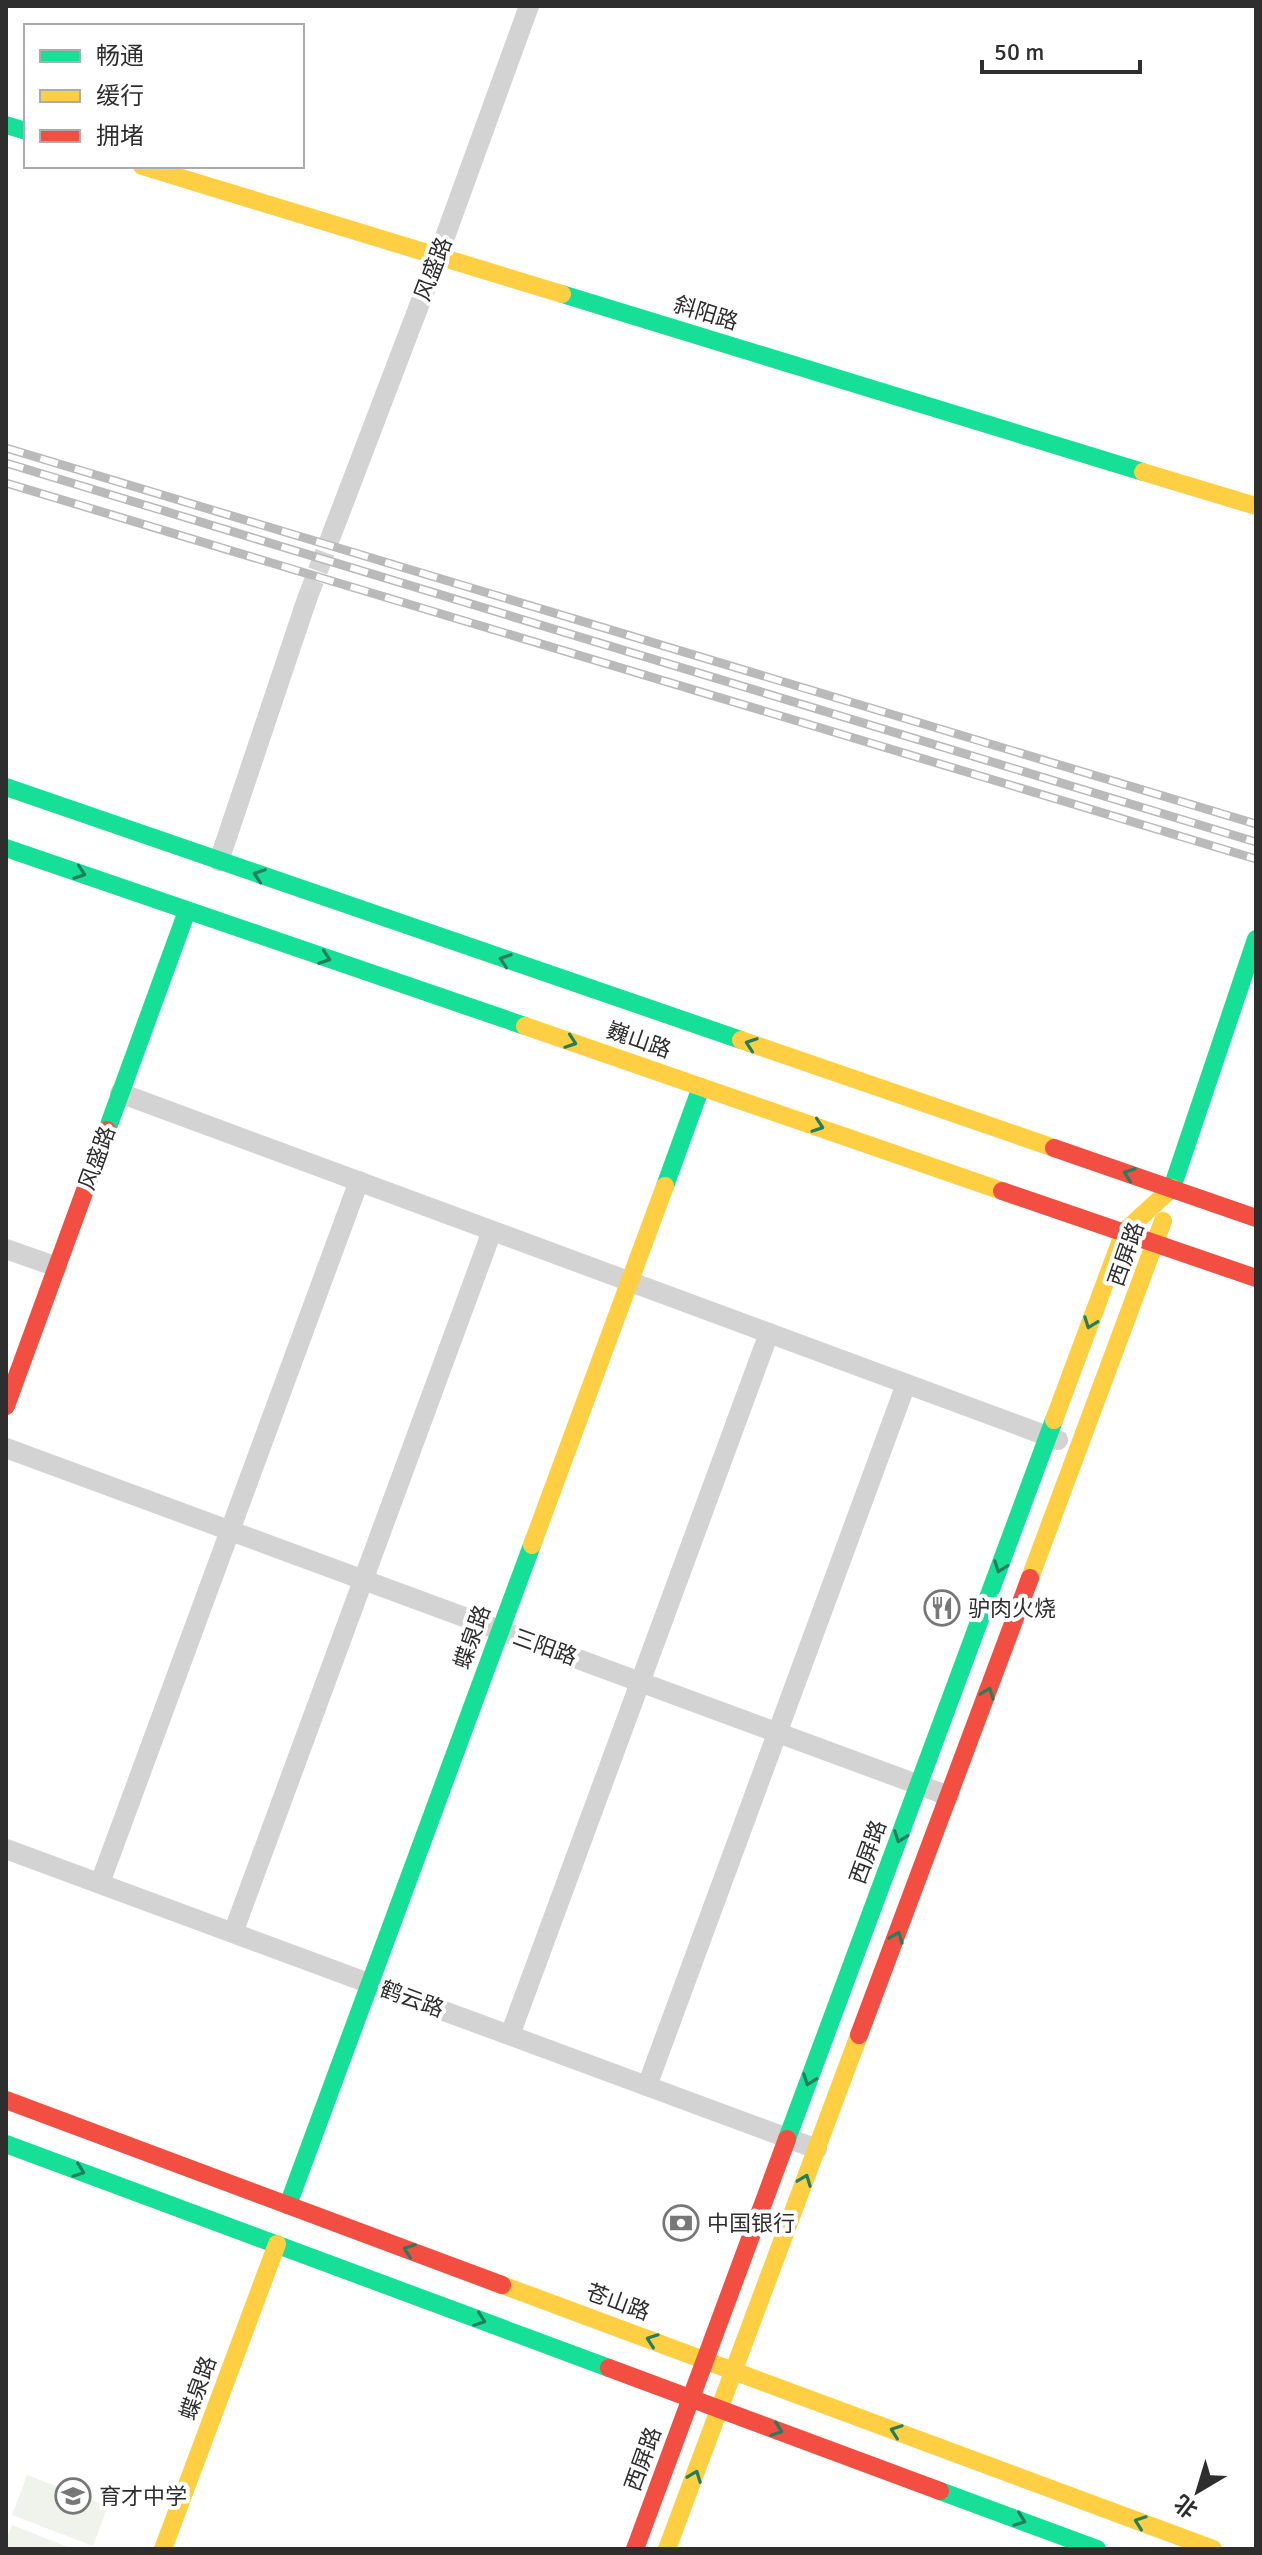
<svg xmlns="http://www.w3.org/2000/svg" width="1262" height="2555" viewBox="0 0 1262 2555" font-family="Signika,'Noto Sans SC',sans-serif">
<style>
.green{fill:#f0f3ec}
.lines{fill:none;stroke-linecap:round;stroke-linejoin:round}
.street-tunnel{stroke:#d5d5d5;stroke-width:20;stroke-dasharray:20 10;stroke-linecap:butt}
.street{stroke:#d3d3d3;stroke-width:20}
.fast{stroke:#16e098;stroke-width:18}
.slow{stroke:#ffcf43;stroke-width:18}
.jam{stroke:#f24e42;stroke-width:18}
.rail-casing{stroke:#bababa;stroke-width:9}
.rail{stroke:#fff;stroke-width:6;stroke-dasharray:18;stroke-linecap:butt}
.oneway{stroke:#237e5e}
.labels{text-anchor:middle;dominant-baseline:central;stroke-width:8;stroke-linejoin:round;paint-order:stroke}
.street-label{font-size:22px;fill:#2e2e2e;stroke:#fff}
.poi-label{font-size:22px;fill:#2e2e2e;stroke:#fff;text-anchor:start}
</style>
<rect width="100%" height="100%" fill="#fff"/>
<g class="green">
<polygon points="27,2475 108,2506 93,2546 12,2515"/>
<polygon points="12,2525 73,2549 74,2549 6,2549 6,2540"/>
</g>
<g class="lines">
<polyline class="street-tunnel" points="307,599 333,531"/>
<g class="street">
<polyline points="333,531 438,256 529,6"/>
<polyline points="219,861 307,599"/>
<polyline points="120,1093 1058,1440"/>
<polyline points="6,1249 57,1267"/>
<polyline points="6,1448 949,1796"/>
<polyline points="6,1849 817,2149"/>
<polyline points="100,1883 359,1181"/>
<polyline points="233,1933 492,1231"/>
<polyline points="510,2035 769,1333"/>
<polyline points="647,2086 906,1384"/>
</g>
<g class="fast">
<polyline points="6,125 26,131"/>
<polyline points="562,294 1143,472"/>
<polyline points="6,787 741,1040"/>
<polyline points="6,848 525,1026"/>
<polyline points="107,1130 187,911"/>
<polyline points="665,1186 701,1087"/>
<polyline points="1172,1188 1256,939"/>
<polyline points="787,2139 1054,1420"/>
<polyline points="6,2144 609,2368"/>
<polyline points="288,2205 532,1545"/>
<polyline points="940,2491 1097,2549"/>
</g>
<g class="slow">
<polyline points="142,166 562,294"/>
<polyline points="1143,472 1256,506"/>
<polyline points="525,1026 1002,1191"/>
<polyline points="741,1040 1054,1148"/>
<polyline points="1054,1420 1124,1232 1172,1188"/>
<polyline points="532,1545 665,1186"/>
<polyline points="1030,1578 1163,1221"/>
<polyline points="502,2285 1213,2549"/>
<polyline points="163,2549 277,2244"/>
<polyline points="667,2549 859,2035"/>
</g>
<g class="jam">
<polyline points="1054,1148 1256,1218"/>
<polyline points="1002,1191 1256,1278"/>
<polyline points="6,1406 107,1130"/>
<polyline points="859,2035 1030,1578"/>
<polyline points="6,2100 502,2285"/>
<polyline points="609,2368 940,2491"/>
<polyline points="635,2549 787,2139"/>
</g>
<defs>
<g id="rail">
<polyline points="6,448 1256,824"/>
<polyline points="6,463 1256,842"/>
<polyline points="6,483 1256,859"/>
</g>
</defs>
<use href="#rail" class="rail-casing"/>
<use href="#rail" class="rail"/>
</g>
<defs><path id="oneway-chevron" d="M-2-3.5L2.5 0L-2 3.5" fill="none" stroke-width="1.6" stroke-linecap="round" stroke-linejoin="round" transform="scale(2)"/></defs>
<g class="oneway">
<use href="#oneway-chevron" transform="translate(80 873) rotate(19)"/>
<use href="#oneway-chevron" transform="translate(259 875) rotate(-161)"/>
<use href="#oneway-chevron" transform="translate(325 958) rotate(19)"/>
<use href="#oneway-chevron" transform="translate(505 960) rotate(-161)"/>
<use href="#oneway-chevron" transform="translate(571 1042) rotate(19)"/>
<use href="#oneway-chevron" transform="translate(751 1044) rotate(-161)"/>
<use href="#oneway-chevron" transform="translate(818 1126) rotate(19)"/>
<use href="#oneway-chevron" transform="translate(1129 1174) rotate(-161)"/>
<use href="#oneway-chevron" transform="translate(1090 1323) rotate(110)"/>
<use href="#oneway-chevron" transform="translate(1000 1567) rotate(110)"/>
<use href="#oneway-chevron" transform="translate(988 1693) rotate(-69)"/>
<use href="#oneway-chevron" transform="translate(900 1837) rotate(110)"/>
<use href="#oneway-chevron" transform="translate(897 1937) rotate(-69)"/>
<use href="#oneway-chevron" transform="translate(809 2080) rotate(110)"/>
<use href="#oneway-chevron" transform="translate(79 2171) rotate(20)"/>
<use href="#oneway-chevron" transform="translate(805 2180) rotate(-69)"/>
<use href="#oneway-chevron" transform="translate(409 2250) rotate(-160)"/>
<use href="#oneway-chevron" transform="translate(480 2320) rotate(20)"/>
<use href="#oneway-chevron" transform="translate(652 2340) rotate(-160)"/>
<use href="#oneway-chevron" transform="translate(777 2430) rotate(20)"/>
<use href="#oneway-chevron" transform="translate(896 2431) rotate(-160)"/>
<use href="#oneway-chevron" transform="translate(695 2476) rotate(-69)"/>
<use href="#oneway-chevron" transform="translate(1020 2520) rotate(20)"/>
<use href="#oneway-chevron" transform="translate(1140 2522) rotate(-160)"/>
</g>
<defs>
<symbol id="restaurant-ring" viewBox="-11 -11 22 22"><circle r="9.5" fill="#fff" stroke="#777" stroke-width="1.5"/><path d="M-5-6h1v4h1v-4h1v4h1v-4h1v5L-1.5 .5V6h-2V.5L-5-1ZM5-6V6H3V1.5H1.5Q1.5-4 5-6Z" fill="#777"/></symbol>
<symbol id="bank-ring" viewBox="-11 -11 22 22"><circle r="9.5" fill="#fff" stroke="#777" stroke-width="1.5"/><path d="M-6-4H6V4H-6ZM0-2.3a2.3 2.3 0 1 0 0 4.6a2.3 2.3 0 1 0 0-4.6Z" fill="#777"/></symbol>
<symbol id="school-ring" viewBox="-11 -11 22 22"><circle r="9.5" fill="#fff" stroke="#777" stroke-width="1.5"/><path d="M0-5L7-2L0 1L-7-2ZM-4 1L0 2.5L4 1V4Q0 6-4 4Z" fill="#777"/></symbol>
</defs>
<g fill-rule="evenodd">
<use href="#restaurant-ring" x="922" y="1588" width="40" height="40"/>
<use href="#bank-ring" x="661" y="2203" width="40" height="40"/>
<use href="#school-ring" x="53" y="2476" width="40" height="40"/>
</g>
<g class="labels">
<g class="street-label">
<text transform="translate(433 269) rotate(-69)">风盛路</text>
<text transform="translate(706 313) rotate(17)">斜阳路</text>
<text transform="translate(639 1040) rotate(19)">巍山路</text>
<text transform="translate(97 1158) rotate(-70)">风盛路</text>
<text transform="translate(1126 1254) rotate(-71)">西屏路</text>
<text transform="translate(472 1637) rotate(-70)">蝶泉路</text>
<text transform="translate(545 1647) rotate(20)">三阳路</text>
<text transform="translate(868 1852) rotate(-70)">西屏路</text>
<text transform="translate(412 1999) rotate(20)">鹤云路</text>
<text transform="translate(618 2302) rotate(20)">苍山路</text>
<text transform="translate(198 2388) rotate(-70)">蝶泉路</text>
<text transform="translate(643 2459) rotate(-70)">西屏路</text>
</g>
<g class="poi-label">
<text x="968" y="1608">驴肉火烧</text>
<text x="707" y="2223">中国银行</text>
<text x="99" y="2496">育才中学</text>
</g>
</g>
<rect width="1262" height="2555" fill="none" stroke="#2e2e2e" stroke-width="16"/>
<rect x="24" y="24" width="280" height="144" fill="#ffffff" stroke="#ababab" stroke-width="2"/>
<rect x="40" y="50" width="40" height="12" fill="#16e098" stroke="#ababab" stroke-width="2"/>
<text x="96" y="64" font-size="24" fill="#2e2e2e">畅通</text>
<rect x="40" y="90" width="40" height="12" fill="#ffcf43" stroke="#ababab" stroke-width="2"/>
<text x="96" y="104" font-size="24" fill="#2e2e2e">缓行</text>
<rect x="40" y="130" width="40" height="12" fill="#f24e42" stroke="#ababab" stroke-width="2"/>
<text x="96" y="144" font-size="24" fill="#2e2e2e">拥堵</text>
<g transform="translate(1198 2491) rotate(218)" stroke="#ffffff" stroke-width="6" paint-order="stroke">
<path d="M0-6L14 30L0 20L-14 30Z" fill="#2e2e2e"/>
<text y="-12" font-size="22" font-weight="bold" text-anchor="middle" fill="#2e2e2e">北</text>
</g>
<path d="M982 60v12h158v-12" fill="none" stroke="#2e2e2e" stroke-width="4"/>
<text x="994" y="60" font-size="24" fill="#2e2e2e" stroke="#ffffff" stroke-width="6" paint-order="stroke">50 m</text>
</svg>
